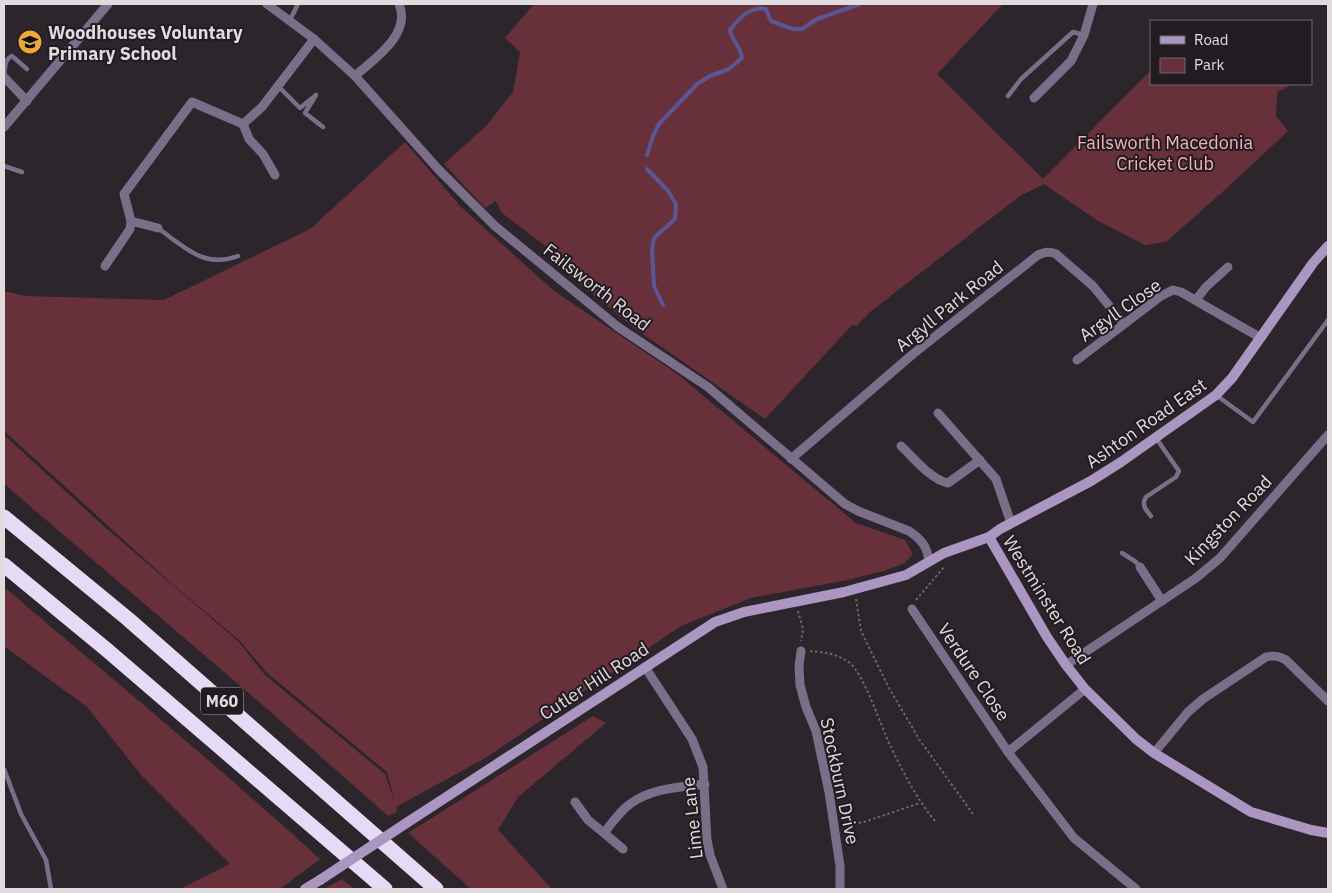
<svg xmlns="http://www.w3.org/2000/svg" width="1332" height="893" viewBox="0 0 1332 893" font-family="'IBM Plex Sans',sans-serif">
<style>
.green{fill:#68303a}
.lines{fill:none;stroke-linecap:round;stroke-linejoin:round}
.stream{stroke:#5a5693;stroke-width:4}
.path{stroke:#6c666c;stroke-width:2;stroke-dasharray:2.5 2.5;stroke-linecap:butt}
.lane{stroke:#7b6e89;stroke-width:4.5}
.street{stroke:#7b6e89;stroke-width:9}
.secondary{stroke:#aa96c1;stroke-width:10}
.highway{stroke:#e7daf5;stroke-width:15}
.secondary-bridge{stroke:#aa96c1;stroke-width:10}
.labels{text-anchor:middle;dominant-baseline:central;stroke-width:4;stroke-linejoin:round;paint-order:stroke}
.shield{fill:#221b22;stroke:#a7a1a6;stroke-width:1}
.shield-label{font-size:16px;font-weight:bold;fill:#e0dbdf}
.poi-label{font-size:18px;font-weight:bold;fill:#e0dbdf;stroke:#221b22;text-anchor:start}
.park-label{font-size:18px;fill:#f2b2ba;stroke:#221b22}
.street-label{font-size:18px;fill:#e0dbdf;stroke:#221b22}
</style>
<rect width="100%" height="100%" fill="#2c252c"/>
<g class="green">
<polygon points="534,4 1003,4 937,74 1043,179 1151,70 1151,84 1287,84 1289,86 1277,92 1276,116 1288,131 1228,187 1166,242 1145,245 1098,221 1044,184 1020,196 870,312 856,326 852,325 765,419 633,327 564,271 569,264 502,213 496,201 485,208 444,164 486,126 513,92 520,52 505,38"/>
<polygon points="405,142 461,207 554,291 676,373 856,523 905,540 913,554 905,563 884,571 847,580 751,598 681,626 487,757 396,807 397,812 388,816 257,700 4,484 4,435 107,529 238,641 265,675 385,774 395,803 387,772 267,673 239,640 172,584 4,431 4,291 25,296 164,300 310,229"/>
<path d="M4,587c106,90 213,178 316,272l-40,30h-100l50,-25 -88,-88 -55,-69 -83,-61z"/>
<polygon points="593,716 606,723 518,797 498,830 552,889 471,889 408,833"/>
<polygon points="342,879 355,889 324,889"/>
</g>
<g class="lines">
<g class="stream">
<path d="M647,155l6,-19 6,-12 38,-40 13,-8 19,-7 13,-11c-1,-11 -10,-17 -12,-28 9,-12 20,-24 36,-21l5,12 22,8h9l15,-10 43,-15"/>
<polyline points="647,169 668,191 676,204 675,219 654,238 652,249 654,286 663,305"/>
</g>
<g class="path">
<polyline points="856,599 861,631 889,688 919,739 973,814"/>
<polyline points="916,600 944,567"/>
<polyline points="798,611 803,629 801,641"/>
<path d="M810,651c14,1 28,3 40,12 14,12 31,63 40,82 13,27 26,53 45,76"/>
<polyline points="844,826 864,822 920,803"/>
</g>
<g class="lane">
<polyline points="290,20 298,4"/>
<path d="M4,77c1,-7 0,-18 8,-21l15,13"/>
<polyline points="278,86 300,108 316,95 305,113 323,127"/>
<polyline points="1008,96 1021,79 1073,32 1084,35"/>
<polyline points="4,166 22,172"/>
<path d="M158,228c26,19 47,41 80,28"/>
<polyline points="1216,395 1253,422 1328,320"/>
<path d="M1151,516c-5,-6 -10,-11 -5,-19l30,-20 3,-6 -23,-33"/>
<polyline points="1122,553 1136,562 1140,567"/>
<polyline points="4,769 21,814 46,860 51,889"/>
</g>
<g class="street">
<path d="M267,4l47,35 41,37 84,94 56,56 123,101 90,60 137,117 13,7 51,20c12,8 18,15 20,30"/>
<path d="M355,76c19,-17 57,-42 44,-72"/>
<polyline points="4,77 27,101"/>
<polyline points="1034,98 1071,61 1084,35 1093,4"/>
<polyline points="243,124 249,139 263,154 275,175"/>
<polyline points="4,127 108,4"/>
<polyline points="158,228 131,221 124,194 192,102 243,124 262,107 314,39"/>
<polyline points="105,266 130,229 131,221"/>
<polyline points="1196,300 1206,287 1228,267"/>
<polyline points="1077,360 1161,296 1173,290 1181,292 1261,338"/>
<polyline points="938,413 996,479 1011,523"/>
<path d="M901,446c13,12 30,34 47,37l32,-23"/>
<path d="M791,459l122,-105 125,-99c7,-3 11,-4 18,-1l37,32 31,38"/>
<polyline points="1140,567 1162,601"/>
<polyline points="912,609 1008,752 1074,838 1136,889"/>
<polyline points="801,651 799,666 800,685 806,707 816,731 829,792 840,866 840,889"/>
<polyline points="1066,665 1196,578 1220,558 1328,435"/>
<polyline points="645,667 692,739 703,767 707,840 710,855 723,889"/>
<polyline points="1008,752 1085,689"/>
<path d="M1154,753l34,-41 15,-13 63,-42c8,-2 13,-1 20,3l42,41"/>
<path d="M575,802l13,18 16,13c8,-10 16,-22 26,-29 21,-16 51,-17 75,-20"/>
<polyline points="604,833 623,849"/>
</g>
<g class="secondary">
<polyline points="989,537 1047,637 1066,665 1085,689 1136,739 1154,753 1251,812 1311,830 1328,833"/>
<polyline points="408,822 715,622 744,612 844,592 906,575 944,553 989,537 1000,529 1091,481 1121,462 1216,395 1232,378 1313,263 1328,246"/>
<polyline points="305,889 320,880"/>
</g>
<g class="highway">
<polyline points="4,517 128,619 436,889"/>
<polyline points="4,565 107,650 385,889"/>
</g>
<polyline class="secondary-bridge" points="320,880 408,822"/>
</g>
<defs>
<symbol id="school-disc" viewBox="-11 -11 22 22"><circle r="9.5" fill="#eda83c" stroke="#221b22"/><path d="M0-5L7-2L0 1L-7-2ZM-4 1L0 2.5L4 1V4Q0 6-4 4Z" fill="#111"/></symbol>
</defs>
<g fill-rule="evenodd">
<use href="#school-disc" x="16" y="28" width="28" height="28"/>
</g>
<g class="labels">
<rect class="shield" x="201" y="687.5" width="42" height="27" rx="4"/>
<g class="shield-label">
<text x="222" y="701">M60</text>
</g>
<g class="poi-label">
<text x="48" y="32">Woodhouses Voluntary<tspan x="48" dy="21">Primary School</tspan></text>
</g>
<g class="park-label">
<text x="1165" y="142">Failsworth Macedonia<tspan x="1165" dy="21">Cricket Club</tspan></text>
</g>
<g class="street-label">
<text transform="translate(597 287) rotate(38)">Failsworth Road</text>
<text transform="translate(949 306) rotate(-39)">Argyll Park Road</text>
<text transform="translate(1120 310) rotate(-35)">Argyll Close</text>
<text transform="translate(1146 423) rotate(-35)">Ashton Road East</text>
<text transform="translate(1228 520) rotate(-46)">Kingston Road</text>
<text transform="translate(1047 600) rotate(58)">Westminster Road</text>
<text transform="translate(974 672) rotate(56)">Verdure Close</text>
<text transform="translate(594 681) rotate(-33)">Cutler Hill Road</text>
<text transform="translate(840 781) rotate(78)">Stockburn Drive</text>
<text transform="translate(692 818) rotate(-96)">Lime Lane</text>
</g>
</g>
<rect width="1332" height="893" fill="none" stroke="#e0dbdf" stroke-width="10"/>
<rect x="1150" y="20" width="162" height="65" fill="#221b22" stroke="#6e686e"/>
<rect x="1160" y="36" width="25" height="8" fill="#aa96c1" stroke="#6e686e"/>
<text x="1194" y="45" font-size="15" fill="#e0dbdf">Road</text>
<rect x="1160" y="58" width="25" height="15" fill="#68303a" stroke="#6e686e"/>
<text x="1194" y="70" font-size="15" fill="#e0dbdf">Park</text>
</svg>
